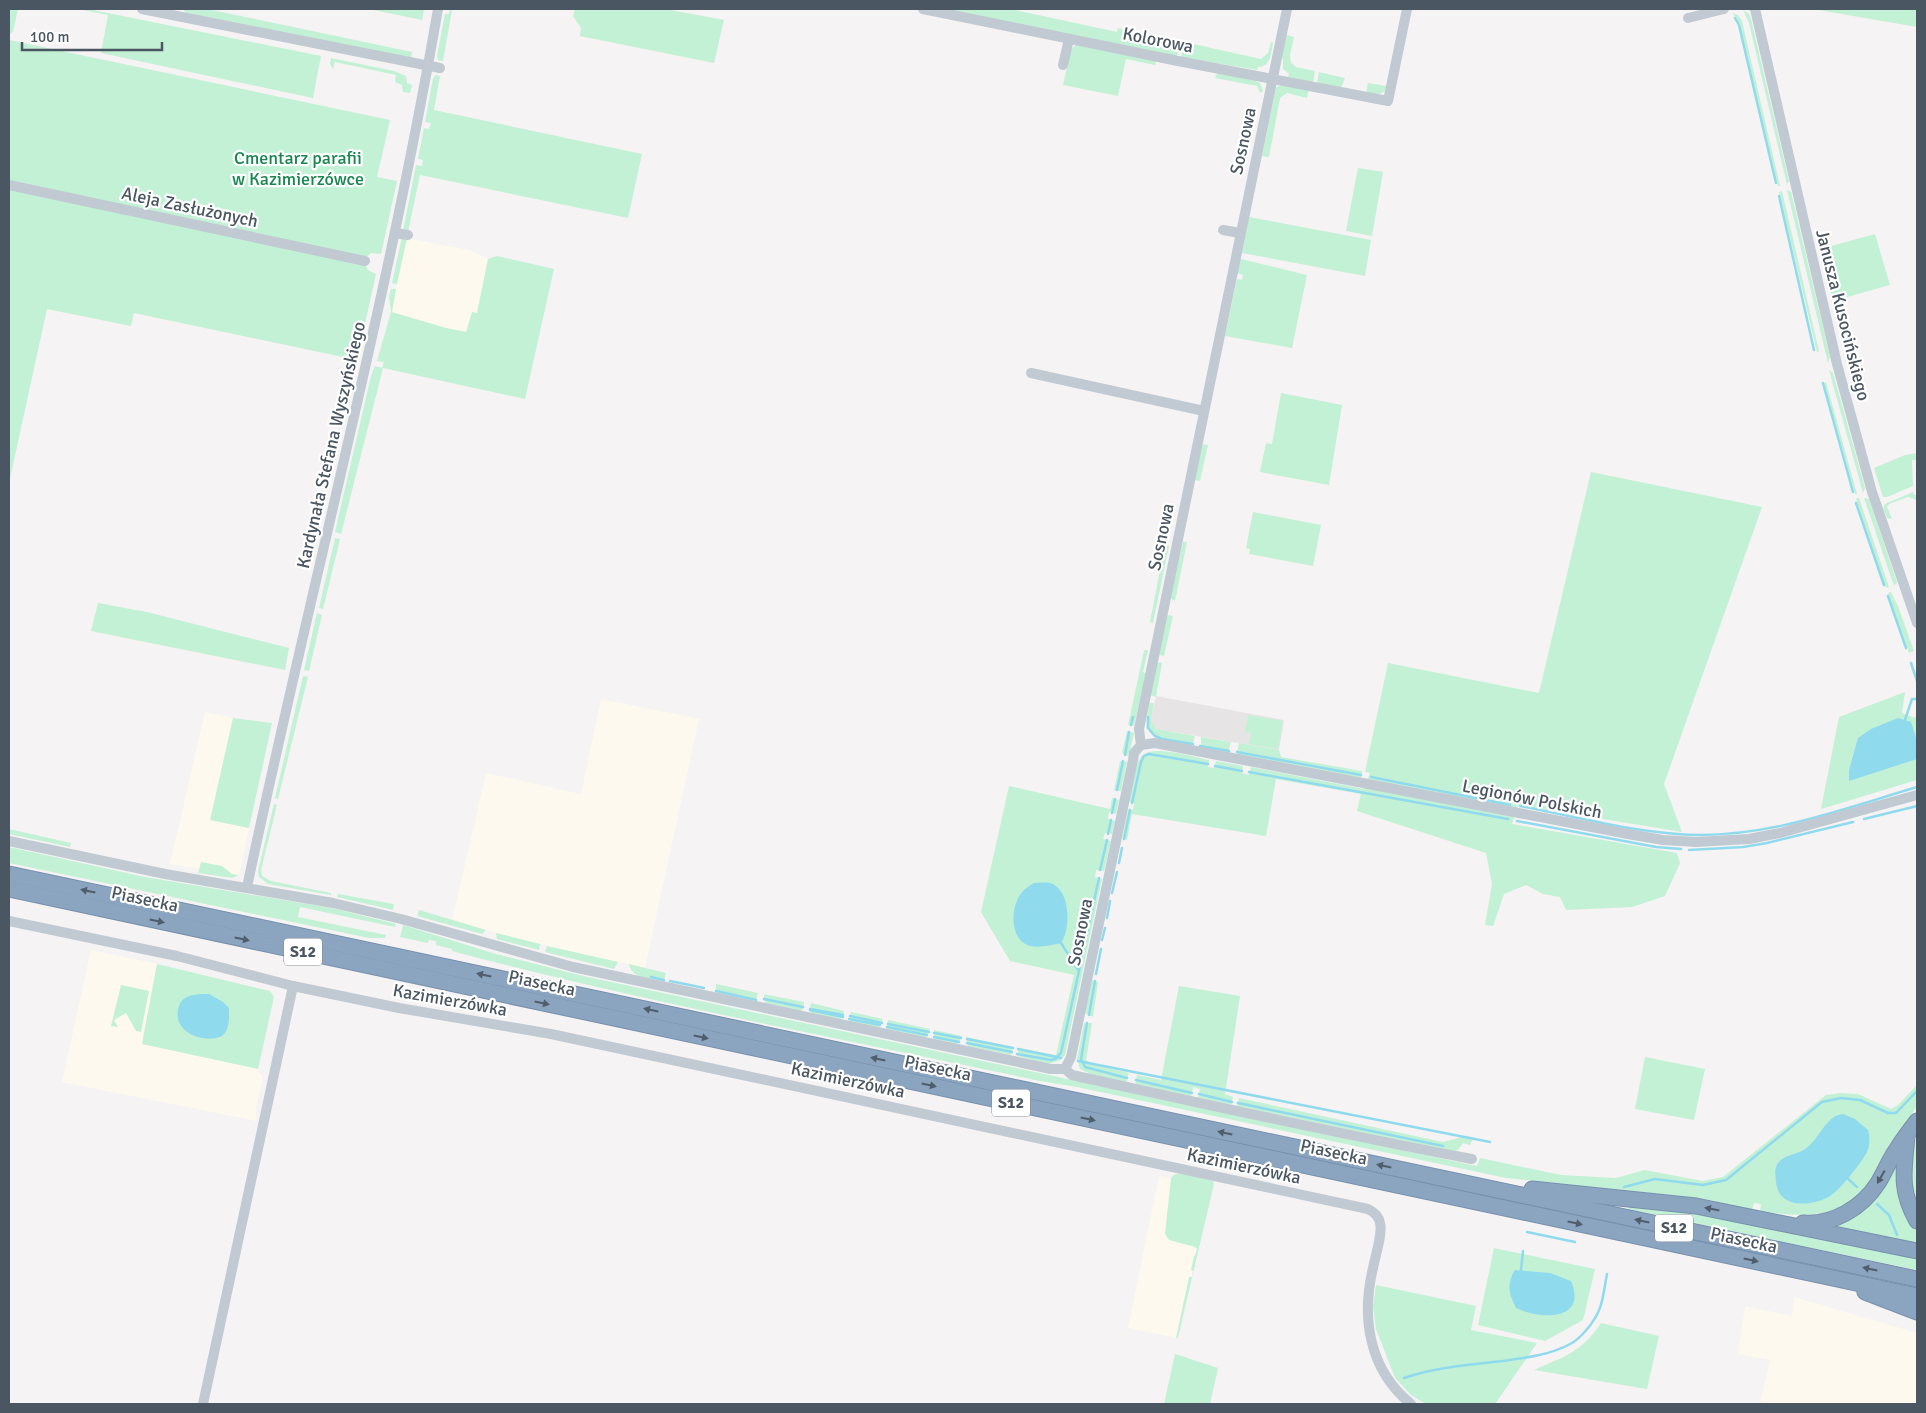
<svg xmlns="http://www.w3.org/2000/svg" width="1926" height="1413" viewBox="0 0 1926 1413" font-family="Signika,sans-serif">
<style>
.commercial{fill:#fdf9ef}
.education{fill:#e6e4e5}
.green{fill:#c3f1d5}
.water{fill:#90daee}
.lines{fill:none;stroke-linecap:round;stroke-linejoin:round}
.stream{stroke:#90daee;stroke-width:2.5}
.highway-casing{stroke:#7690ad;stroke-width:17}
.minor{stroke:#c1cad2;stroke-width:10}
.highway{stroke:#8ba5c1;stroke-width:15}
.oneway{fill:#505e6b}
.labels{text-anchor:middle;dominant-baseline:central;stroke-width:4.5;stroke-linejoin:round;paint-order:stroke}
.shield{fill:#fff;stroke:#808990;stroke-width:1}
.shield-label{font-size:16px;font-weight:bold;fill:#4a5661}
.street-label{font-size:18px;fill:#4a5661;stroke:#fff}
.park-label{font-size:18px;fill:#17864f;stroke:#fff}
</style>
<rect width="100%" height="100%" fill="#f5f3f3"/>
<g class="commercial">
<polygon points="407,238 473,251 488,259 477,313 472,312 467,332 446,328 391,312"/>
<polygon points="601,699 699,719 645,968 547,946 452,921 486,773 581,794"/>
<polygon points="205,712 233,718 211,820 249,828 239,875 232,875 222,866 201,863 200,869 170,864"/>
<polygon points="91,950 157,964 142,1044 258,1069 259,1073 263,1076 256,1108 256,1121 62,1082"/>
<polygon points="1159,1176 1213,1189 1178,1338 1128,1328"/>
<polygon points="1794,1297 1917,1333 1917,1404 1760,1404 1770,1360 1738,1354 1745,1306 1792,1316"/>
</g>
<polygon class="education" points="1156,696 1284,720 1279,750 1156,729 1151,720"/>
<g class="green">
<polygon points="9,9 18,9 13,32 10,34 9,34"/>
<polygon points="78,9 88,9 321,56 313,98 101,53 108,15"/>
<polygon points="183,9 207,9 412,52 411,58 186,13"/>
<polygon points="369,9 426,9 424,10 422,20"/>
<polygon points="575,9 665,9 724,20 714,63 580,36 581,28 573,16"/>
<polygon points="942,9 1010,9 1117,32 1118,28 1131,31 1131,36 1144,37 1144,33 1180,41 1177,57"/>
<polygon points="1813,9 1917,9 1917,27"/>
<polygon points="450,10 452,10 443,61 438,60 437,56 445,14 449,14"/>
<polygon points="1743,10 1749,14 1751,19 1789,181 1787,185 1749,23"/>
<polygon points="1733,13 1738,15 1742,21 1780,186 1778,186 1740,25"/>
<polygon points="1286,35 1294,37 1290,55 1291,63 1296,67 1315,71 1313,82 1288,77 1289,74 1283,69 1283,59 1281,58"/>
<path d="M9,40l381,80 -13,57 20,4 -16,73 -10,-1c-6,4 -7,11 -3,17l8,4 -19,86 -223,-47 -3,13 -84,-17 -38,174z"/>
<path d="M1184,42l77,17 7,-6 3,-11 2,1c-2,10 -2,24 -15,24l-1,3 -76,-13z"/>
<polygon points="1076,45 1156,61 1155,65 1126,59 1118,96 1063,85 1071,49"/>
<polygon points="331,58 394,71 406,76 407,83 412,85 410,93 403,92 402,85 395,82 396,75 335,62 333,69 330,64"/>
<polygon points="1218,71 1255,81 1260,83 1263,91 1260,93 1257,86 1215,78"/>
<polygon points="1319,72 1345,78 1341,88 1317,83"/>
<polygon points="436,75 440,76 434,110 642,154 628,218 420,175 408,232 403,231 416,165 422,166 423,160 418,159 424,128 429,129 431,123 425,122 433,78"/>
<polygon points="1368,83 1386,86 1385,91 1376,96 1366,94"/>
<polygon points="1280,85 1309,89 1307,98 1287,93 1280,98 1269,157 1262,156 1276,88"/>
<polygon points="1358,168 1383,172 1372,236 1346,231"/>
<polygon points="1787,190 1791,192 1830,357 1828,363"/>
<polygon points="1782,191 1819,351 1817,352 1779,192"/>
<polygon points="1249,217 1371,240 1365,276 1242,253"/>
<polygon points="1875,234 1890,285 1833,301 1820,249"/>
<polygon points="402,237 407,238 397,284 392,283"/>
<polygon points="497,256 554,269 525,399 383,368 341,534 335,532 371,376 375,366 382,368 384,362 377,361 391,312 389,296 391,289 396,289 392,312 446,328 466,332 472,312 477,313 488,259"/>
<polygon points="1241,259 1307,275 1292,348 1225,336 1237,279 1242,280 1243,275 1237,273 1239,260"/>
<polygon points="1829,370 1833,373 1865,488 1863,493"/>
<polygon points="1826,382 1857,494 1855,494 1824,383"/>
<polygon points="1281,393 1342,405 1329,485 1260,472 1266,443 1272,444"/>
<polygon points="1201,444 1208,445 1200,481 1195,480"/>
<polygon points="1917,453 1917,460 1912,460 1913,486 1887,497 1883,497 1874,468 1905,455"/>
<path d="M1591,472l171,35 -98,277 18,48 -164,-27 -6,19 165,29 3,10 -15,33 -33,11 -66,3 -6,-13 -17,-3 -17,-9 -22,9 -11,32 -8,-1 7,-41 -6,-31 -129,-42 4,-17 -85,-15 -10,57 -134,-22 -5,26 -5,-1 6,-30 5,1 1,-7 -5,-1c3,-12 5,-36 12,-45 10,-14 53,0 68,3l-1,7 6,1 2,-7 27,5 -1,7 7,2 2,-8 113,22 6,-16 -5,-1 23,-109 151,30z"/>
<polygon points="1913,492 1914,495 1917,495 1917,500 1908,497 1889,504 1887,507 1892,519 1887,518 1883,509 1885,504"/>
<polygon points="1859,498 1889,587 1886,588 1856,499"/>
<polygon points="1864,498 1869,499 1897,582 1894,586"/>
<polygon points="1253,512 1321,525 1313,566 1249,554 1250,549 1246,548"/>
<polygon points="335,538 340,539 323,609 319,608"/>
<polygon points="1183,542 1187,542 1175,601 1170,598"/>
<polygon points="1165,545 1169,546 1153,623 1150,622"/>
<polygon points="1891,592 1898,606 1914,651 1909,653 1888,593"/>
<polygon points="98,603 147,612 289,648 285,670 91,631"/>
<polygon points="317,613 322,615 309,671 304,670"/>
<polygon points="1168,615 1173,616 1164,656 1159,655 1166,616"/>
<polygon points="1145,650 1148,650 1143,672 1146,674 1134,726 1128,725 1144,651"/>
<polygon points="1156,662 1162,663 1156,697 1150,695"/>
<polygon points="303,676 308,677 278,799 275,798"/>
<polygon points="1905,692 1902,713 1915,718 1917,713 1917,780 1821,809 1839,717"/>
<path d="M1150,703h4l-3,17 5,9 39,7 -3,10c-17,-4 -49,-3 -45,-28 1,-5 1,-11 3,-15z"/>
<polygon points="1248,715 1283,721 1278,749 1249,744 1251,733 1245,732"/>
<polygon points="233,718 272,723 249,828 210,820"/>
<polygon points="1127,731 1134,733 1129,755 1127,756 1122,753"/>
<polygon points="1201,737 1231,742 1228,753 1201,748"/>
<polygon points="1239,743 1279,750 1281,757 1362,771 1361,778 1239,755 1237,752"/>
<polygon points="1120,761 1127,762 1121,791 1114,790"/>
<path d="M1009,786l101,23 2,-11 7,2 -3,14 -7,-2 -1,7 7,2 -3,13 -7,-1 -2,6 8,2 -7,30 -8,-1 -1,7 7,2 -37,176c-11,15 -32,5 -48,1l2,-8 37,7 18,-80 -64,-14 -29,-49z"/>
<polygon points="274,804 277,805 261,870 262,876 271,881 331,893 331,895 268,884 259,877 258,871"/>
<polygon points="9,829 71,843 70,847 9,834"/>
<polygon points="9,847 145,877 332,908 396,924 395,927 300,907 298,917 386,935 385,938 369,938 9,863"/>
<polygon points="201,862 222,866 232,874 239,875 232,878 198,873"/>
<polygon points="338,894 394,904 393,910 337,897"/>
<polygon points="419,910 486,930 482,934 417,916"/>
<path d="M403,925l93,29 87,22 894,190 3,-8 81,17 55,3 28,-8 59,11 20,-4 103,-82 15,-2 17,1 33,15 7,-4 19,-20c0,6 1,14 0,20 -1,4 -18,27 -22,34 -8,15 -15,30 -24,44 -27,36 -71,35 -111,28l1,-7 -7,-1 -2,7 -42,-10 -38,-5 -166,-17 -429,-91 -37,-6c-196,-42 -394,-78 -588,-130v-2l-16,-4v-4l-7,-1 -1,3 -28,-6z"/>
<polygon points="496,933 540,944 539,950 497,939"/>
<polygon points="547,946 618,962 614,969 545,952"/>
<polygon points="157,964 270,991 274,997 258,1069 142,1044"/>
<path d="M629,964l37,9 -2,7 -3,1c-12,-3 -29,-2 -32,-17z"/>
<polygon points="1092,980 1098,982 1093,1017 1085,1013"/>
<polygon points="716,984 758,993 756,1000 754,1001 716,993"/>
<polygon points="121,985 149,991 141,1032 136,1031 126,1013 114,1020 118,1027 111,1026"/>
<polygon points="1179,986 1240,996 1225,1094 1233,1097 1231,1105 1198,1098 1200,1089 1193,1087 1191,1097 1135,1085 1137,1075 1161,1080"/>
<polygon points="764,994 804,1002 803,1009 800,1011 765,1004"/>
<polygon points="811,1003 844,1011 843,1018 839,1019 812,1014 810,1011"/>
<polygon points="851,1012 883,1019 879,1028 851,1022 849,1020"/>
<polygon points="888,1020 930,1029 926,1038 887,1029"/>
<polygon points="1084,1023 1092,1023 1086,1060 1091,1064 1129,1073 1126,1083 1092,1075 1080,1069 1077,1059"/>
<polygon points="934,1030 962,1036 958,1044 934,1039"/>
<polygon points="966,1037 1013,1047 1011,1055 968,1046"/>
<polygon points="1645,1057 1705,1069 1694,1120 1635,1109"/>
<polygon points="898,1069 1605,1220 1604,1223 897,1073"/>
<polygon points="1239,1098 1443,1142 1466,1136 1474,1138 1470,1145 1463,1143 1458,1150 1452,1152 1237,1106"/>
<polygon points="1917,1136 1917,1210 1908,1174 1912,1146"/>
<polygon points="1897,1161 1897,1187 1900,1198 1912,1224 1917,1232 1917,1246 1830,1227"/>
<polygon points="1180,1173 1213,1181 1214,1184 1178,1338 1176,1338 1189,1277 1192,1277 1193,1271 1191,1270 1194,1256 1195,1256 1197,1249 1195,1247 1169,1240 1165,1234 1171,1178 1174,1175"/>
<polygon points="1628,1204 1688,1212 1917,1257 1917,1270 1628,1209"/>
<polygon points="1627,1224 1917,1286 1917,1290 1626,1228"/>
<polygon points="1494,1248 1595,1269 1583,1320 1545,1341 1478,1325"/>
<polygon points="1376,1285 1476,1306 1471,1330 1537,1343 1495,1404 1426,1404 1411,1395 1395,1378 1376,1329 1373,1307"/>
<path d="M1601,1323l58,13 -12,53 -113,-19c31,-14 47,-17 67,-47z"/>
<polygon points="1175,1354 1218,1368 1210,1404 1164,1404"/>
</g>
<g class="water">
<polygon points="1898,718 1911,722 1917,741 1917,759 1849,781 1849,770 1858,738 1871,729"/>
<path d="M1034,883c5,0 11,-1 16,0 21,6 21,46 11,60 -9,2 -21,5 -31,3 -22,-6 -20,-43 -6,-56 3,-3 7,-5 10,-7z"/>
<path d="M209,994l14,8 6,6c0,9 1,19 -5,26 -9,11 -55,3 -45,-28 4,-12 18,-12 30,-12z"/>
<path d="M1843,1114l12,5 13,11c2,7 2,15 -1,22 -5,10 -28,39 -37,44 -18,11 -53,13 -54,-15 -1,-7 -2,-16 5,-21 7,-6 17,-6 24,-11 14,-9 21,-34 38,-35z"/>
<path d="M1515,1270l35,3 21,8c17,40 -31,39 -55,27 -7,-14 -10,-24 -1,-38z"/>
</g>
<g class="lines">
<g class="stream">
<polyline points="1735,18 1739,25 1776,183"/>
<polyline points="1779,196 1814,350"/>
<polyline points="1823,383 1853,492"/>
<polyline points="1856,503 1884,585"/>
<polyline points="1888,596 1906,648"/>
<polyline points="1911,663 1917,681"/>
<polyline points="1148,717 1148,728 1155,736 1162,739 1193,744"/>
<polyline points="1905,720 1912,699 1917,699"/>
<polyline points="1131,725 1133,717"/>
<polyline points="1200,746 1229,751"/>
<polyline points="1237,752 1361,775"/>
<polyline points="1125,755 1129,732"/>
<polyline points="1215,766 1242,771"/>
<polyline points="1249,772 1508,819"/>
<polyline points="1371,777 1510,805"/>
<polyline points="1117,790 1123,761"/>
<polyline points="1132,803 1141,762 1144,756 1149,754 1208,764"/>
<path d="M1520,806c52,10 104,24 157,28 82,7 163,-24 240,-47"/>
<polyline points="1112,813 1115,799"/>
<polyline points="1864,819 1917,806"/>
<polyline points="1517,821 1656,847 1681,849"/>
<polyline points="1108,834 1111,820"/>
<polyline points="1124,839 1130,810"/>
<polyline points="1689,850 1743,847 1767,843 1853,822"/>
<polyline points="1119,863 1122,848"/>
<polyline points="1100,870 1107,840"/>
<polyline points="1112,893 1117,872"/>
<polyline points="1107,918 1110,901"/>
<polyline points="1102,940 1105,928"/>
<polyline points="1079,970 1099,878"/>
<polyline points="1096,974 1101,949"/>
<polyline points="651,977 664,980"/>
<polyline points="670,981 704,988"/>
<polyline points="716,991 756,1000"/>
<polyline points="764,999 803,1007"/>
<polyline points="810,1009 843,1015"/>
<polyline points="810,1010 843,1017"/>
<polyline points="1089,1015 1095,981"/>
<polyline points="850,1016 882,1023"/>
<polyline points="849,1019 880,1025"/>
<polyline points="1087,1023 1081,1059 1085,1067 1127,1078"/>
<polyline points="888,1024 929,1032"/>
<polyline points="887,1027 927,1035"/>
<polyline points="934,1033 961,1038"/>
<polyline points="934,1037 959,1042"/>
<polyline points="967,1039 1013,1048"/>
<polyline points="967,1043 1012,1052"/>
<polyline points="1018,1049 1061,1058"/>
<polyline points="1017,1054 1051,1060 1055,1059 1061,1053 1079,971 1061,943"/>
<polyline points="1078,1061 1490,1142"/>
<polyline points="1136,1080 1192,1093"/>
<polyline points="1199,1094 1232,1102"/>
<polyline points="1238,1103 1443,1146"/>
<polyline points="1847,1178 1857,1187"/>
<polyline points="1624,1187 1655,1179 1703,1185 1726,1180 1822,1102 1841,1098 1860,1100 1888,1113 1896,1113 1917,1091"/>
<polyline points="1877,1204 1889,1215 1897,1235"/>
<polyline points="1527,1232 1575,1242"/>
<polyline points="1521,1270 1523,1251"/>
<path d="M1404,1378c32,-11 65,-13 98,-17 23,-3 49,-6 70,-18 8,-5 18,-16 23,-25 8,-12 9,-29 12,-44"/>
</g>
<defs>
<g id="highway">
<polyline points="9,874 1917,1279"/>
<polyline points="9,889 1917,1296"/>
<path d="M1907,1136c-3,34 -8,54 10,85"/>
<polyline points="1532,1189 1696,1206 1917,1251"/>
<path d="M1803,1223c30,2 59,-15 75,-40 7,-11 11,-23 19,-34 6,-10 13,-19 20,-28"/>
<polyline points="1865,1292 1917,1312"/>
</g>
</defs>
<use href="#highway" class="highway-casing"/>
<g class="minor">
<polyline points="142,9 440,68"/>
<polyline points="923,9 1178,61 1388,101 1407,9"/>
<polyline points="1755,9 1837,364 1872,492 1917,623"/>
<polyline points="1688,18 1724,9"/>
<polyline points="1063,65 1069,39"/>
<polyline points="9,185 365,261"/>
<polyline points="1223,230 1240,233"/>
<polyline points="395,233 408,235"/>
<polyline points="1031,373 1204,411"/>
<polyline points="1141,745 1155,743 1628,834 1663,840 1696,842 1749,839 1780,833 1917,795"/>
<polyline points="1141,745 1139,729 1287,9"/>
<path d="M9,841l156,33 168,29 68,16 172,48 478,102h14l7,6c133,29 266,59 400,84"/>
<path d="M247,887c62,-293 140,-583 191,-878"/>
<path d="M9,921l168,35 116,30 106,22 152,26 817,175c6,3 11,7 12,14 3,10 -5,34 -7,45 -12,50 -4,102 38,136"/>
<polyline points="1065,1069 1071,1057 1133,760 1134,753 1141,745"/>
<polyline points="203,1404 293,986"/>
</g>
<use href="#highway" class="highway"/>
</g>
<defs><path id="oneway-solid" d="M-6-.8H1V-3.2L6.5 0L1 3.2V.8H-6Z" transform="scale(1.25)"/></defs>
<g class="oneway">
<use href="#oneway-solid" transform="translate(88 891) rotate(-168)"/>
<use href="#oneway-solid" transform="translate(157 921) rotate(12)"/>
<use href="#oneway-solid" transform="translate(242 939) rotate(12)"/>
<use href="#oneway-solid" transform="translate(484 975) rotate(-168)"/>
<use href="#oneway-solid" transform="translate(542 1003) rotate(12)"/>
<use href="#oneway-solid" transform="translate(651 1010) rotate(-168)"/>
<use href="#oneway-solid" transform="translate(701 1037) rotate(12)"/>
<use href="#oneway-solid" transform="translate(878 1059) rotate(-168)"/>
<use href="#oneway-solid" transform="translate(929 1085) rotate(12)"/>
<use href="#oneway-solid" transform="translate(1088 1119) rotate(12)"/>
<use href="#oneway-solid" transform="translate(1225 1133) rotate(-168)"/>
<use href="#oneway-solid" transform="translate(1384 1166) rotate(-168)"/>
<use href="#oneway-solid" transform="translate(1881 1177) rotate(120)"/>
<use href="#oneway-solid" transform="translate(1712 1209) rotate(-169)"/>
<use href="#oneway-solid" transform="translate(1642 1221) rotate(-168)"/>
<use href="#oneway-solid" transform="translate(1575 1223) rotate(12)"/>
<use href="#oneway-solid" transform="translate(1751 1260) rotate(12)"/>
<use href="#oneway-solid" transform="translate(1870 1269) rotate(-168)"/>
</g>
<g class="labels">
<g class="shield">
<rect x="284" y="938.5" width="38" height="27" rx="4"/>
<rect x="992" y="1089.5" width="38" height="27" rx="4"/>
<rect x="1655" y="1214.5" width="38" height="27" rx="4"/>
</g>
<g class="shield-label">
<text x="303" y="952">S12</text>
<text x="1011" y="1103">S12</text>
<text x="1674" y="1228">S12</text>
</g>
<g class="street-label">
<text transform="translate(1158 40) rotate(11)">Kolorowa</text>
<text transform="translate(1243 141) rotate(-78)">Sosnowa</text>
<text transform="translate(190 207) rotate(12)">Aleja Zasłużonych</text>
<text transform="translate(1843 315) rotate(76)">Janusza Kusocińskiego</text>
<text transform="translate(331 445) rotate(-77)">Kardynała Stefana Wyszyńskiego</text>
<text transform="translate(1161 537) rotate(-78)">Sosnowa</text>
<text transform="translate(1532 799) rotate(11)">Legionów Polskich</text>
<text transform="translate(145 899) rotate(12)">Piasecka</text>
<text transform="translate(1080 932) rotate(-79)">Sosnowa</text>
<text transform="translate(542 983) rotate(12)">Piasecka</text>
<text transform="translate(450 1000) rotate(10)">Kazimierzówka</text>
<text transform="translate(938 1068) rotate(12)">Piasecka</text>
<text transform="translate(848 1080) rotate(12)">Kazimierzówka</text>
<text transform="translate(1334 1152) rotate(12)">Piasecka</text>
<text transform="translate(1244 1166) rotate(12)">Kazimierzówka</text>
<text transform="translate(1744 1240) rotate(12)">Piasecka</text>
</g>
<g class="park-label">
<text x="298" y="158">Cmentarz parafii<tspan x="298" dy="21">w Kazimierzówce</tspan></text>
</g>
</g>
<rect width="1926" height="1413" fill="none" stroke="#4a5661" stroke-width="20"/>
<path d="M22 42v8h140v-8" fill="none" stroke="#4a5661" stroke-width="2.5"/>
<text x="30" y="42" font-size="15" fill="#4a5661" stroke="#ffffff" stroke-width="4" paint-order="stroke">100 m</text>
</svg>
